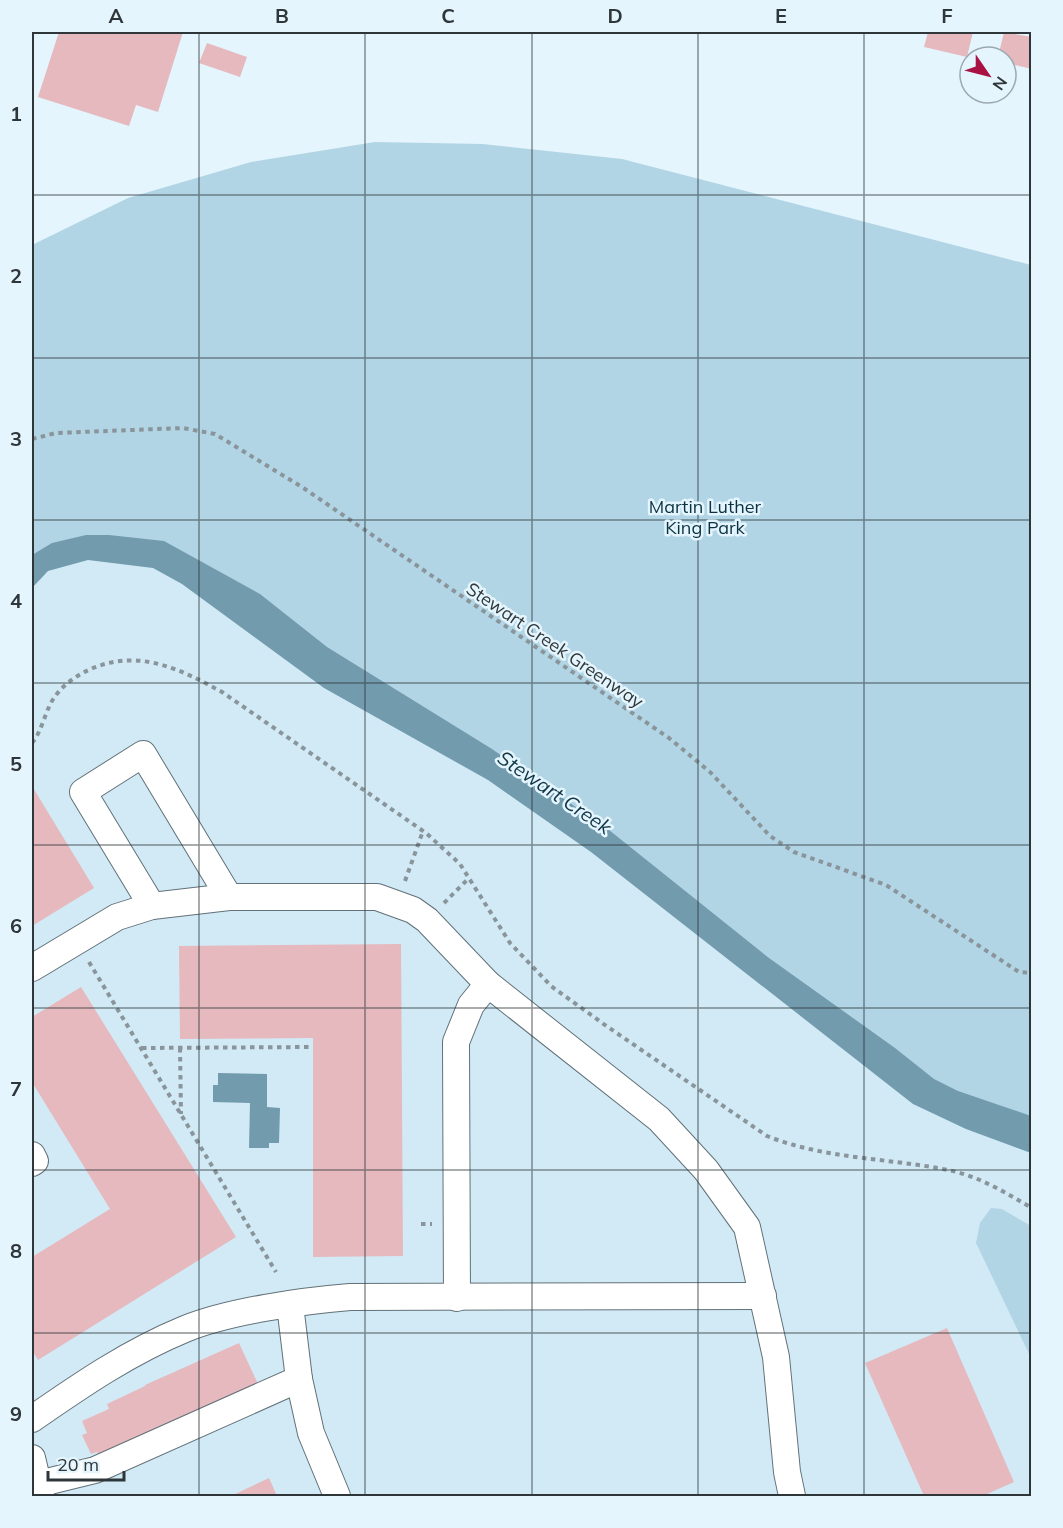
<svg xmlns="http://www.w3.org/2000/svg" width="1063" height="1528" viewBox="0 0 1063 1528" font-family="Mulish,sans-serif">
<style>
.built{fill:#d1eaf6}
.green{fill:#b2d5e5}
.water{fill:#729bad}
.building{fill:#e6b9be}
.lines{fill:none;stroke-linecap:round;stroke-linejoin:round}
.minor-casing{stroke:#627178;stroke-width:28}
.path{stroke:#89959b;stroke-width:4;stroke-dasharray:4.5 4.5;stroke-linecap:butt}
.minor{stroke:#fff;stroke-width:26}
.grid{fill:none;stroke:#2f3639;stroke-width:1.5;stroke-opacity:0.55}
.labels{text-anchor:middle;dominant-baseline:central;stroke-width:5;stroke-linejoin:round;paint-order:stroke}
.park-label{font-size:18px;fill:#0c3241;stroke:#e4f5fd}
.street-label{font-size:18px;fill:#2f3639;stroke:#e4f5fd}
.water-label{font-size:20px;font-style:italic;fill:#103645;stroke:#e4f5fd}
.neatline{fill:none;stroke:#2f3639;stroke-width:2}
.grid-label{font-size:20px;text-anchor:middle;font-weight:bold;fill:#2f3639}
</style>
<rect width="100%" height="100%" fill="#e4f5fd"/>
<polygon class="built" points="57,558 165,564 1031,1137 1031,1496 32,1496 32,573"/>
<g class="green">
<polygon points="375,142 483,144 622,159 1031,265 1031,1137 933,1094 580,823 165,564 102,552 32,573 32,245 128,198 251,162"/>
<polygon points="991,1208 1002,1209 1031,1226 1031,1358 976,1243 980,1223"/>
</g>
<g class="water">
<polygon points="86,535 109,535 164,541 260,594 327,647 492,749 609,830 769,958 895,1048 934,1079 958,1091 1031,1116 1031,1153 966,1129 913,1104 591,852 488,780 324,688 182,584 153,568 88,560 48,571 32,588 32,555 52,543"/>
<polygon points="218,1073 267,1074 267,1107 280,1108 279,1143 269,1143 269,1148 249,1148 250,1103 213,1102 213,1085 218,1085"/>
</g>
<g class="building">
<polygon points="59,32 183,32 158,112 136,105 129,126 38,97"/>
<polygon points="928,32 973,32 967,57 924,47"/>
<polygon points="1004,32 1032,37 1032,69 1006,63 1006,57 998,57"/>
<polygon points="207,43 247,57 240,77 199,63"/>
<polygon points="32,786 94,888 32,926"/>
<polygon points="401,944 403,1256 313,1257 313,1038 180,1039 179,946"/>
<polygon points="81,987 236,1237 38,1360 32,1350 32,1257 110,1209 32,1082 32,1017"/>
<polygon points="947,1328 1014,1482 987,1494 988,1496 924,1496 865,1363"/>
<polygon points="239,1343 258,1384 99,1455 97,1452 91,1454 82,1435 87,1433 82,1421 109,1409 107,1404 145,1386 145,1385"/>
<polygon points="269,1478 277,1496 234,1496 233,1495"/>
</g>
<g class="lines">
<defs>
<g id="minor">
<polyline points="152,906 83,792 143,754 229,897"/>
<polyline points="32,968 117,917 152,906 229,897 377,897 413,910 427,920 488,984 659,1119 706,1170 747,1227 776,1357 787,1472 792,1496"/>
<polyline points="32,1155 35,1161 32,1163"/>
<polyline points="457,1298 456,1042 471,1005 488,984"/>
<polyline points="290,1305 299,1379 311,1433 337,1496"/>
<path d="M32,1419c49,-34 97,-67 153,-90 45,-18 116,-28 165,-32l413,-1"/>
<polyline points="32,1458 41,1496"/>
<polyline points="38,1484 95,1470 299,1379"/>
</g>
</defs>
<use href="#minor" class="minor-casing"/>
<g class="path">
<polyline points="32,439 56,433 183,428 215,434 302,487 669,738 710,772 770,836 794,852 886,885 1019,972 1032,973"/>
<path d="M32,743c11,-13 13,-34 24,-48 10,-13 23,-21 37,-27 47,-19 87,1 129,24l204,141 34,31 50,79 41,43 54,39 162,111c57,23 121,22 181,34 31,6 58,23 84,38"/>
<polyline points="405,881 423,831"/>
<polyline points="444,903 469,878"/>
<polyline points="89,962 276,1272"/>
<polyline points="142,1048 313,1047"/>
<polyline points="180,1048 181,1114"/>
<polyline points="421,1224 432,1224"/>
</g>
<use href="#minor" class="minor"/>
</g>
<path class="grid" d="M199,32v1464M365,32v1464M532,32v1464M698,32v1464M864,32v1464M32,195h1000M32,358h1000M32,520h1000M32,683h1000M32,845h1000M32,1008h1000M32,1170h1000M32,1333h1000"/>
<g class="labels">
<g class="park-label">
<text x="705" y="506">Martin Luther<tspan x="705" dy="21">King Park</tspan></text>
</g>
<g class="street-label">
<text transform="translate(555 645) rotate(34)">Stewart Creek Greenway</text>
</g>
<g class="water-label">
<text transform="translate(555 792) rotate(34)">Stewart Creek</text>
</g>
</g>
<rect width="1063" height="1528" fill="none" stroke="#e4f5fd" stroke-width="66"/>
<g transform="translate(988 75) rotate(125)"><circle r="28" fill="#e4f5fd" stroke="#9ca9af" stroke-width="1.5"/>
<path d="M0-4.5L10 22L0 15L-10 22Z" fill="#a81142"/>
<text y="-9" font-size="16" font-weight="bold" text-anchor="middle" fill="#2f3639">N</text>
</g>
<path d="M48 1471v9h76v-9" fill="none" stroke="#2f3639" stroke-width="3"/>
<text x="57" y="1471" font-size="18" fill="#2f3639" stroke="#e4f5fd" stroke-width="4.5" paint-order="stroke">20 m</text>
<rect x="33" y="33" width="997" height="1462" class="neatline"/>
<g class="grid-label">
<text x="116" y="23">A</text>
<text x="282" y="23">B</text>
<text x="448" y="23">C</text>
<text x="615" y="23">D</text>
<text x="781" y="23">E</text>
<text x="947" y="23">F</text>
<text x="16" y="121">1</text>
<text x="16" y="283">2</text>
<text x="16" y="446">3</text>
<text x="16" y="608">4</text>
<text x="16" y="771">5</text>
<text x="16" y="933">6</text>
<text x="16" y="1096">7</text>
<text x="16" y="1258">8</text>
<text x="16" y="1421">9</text>
</g>
</svg>
